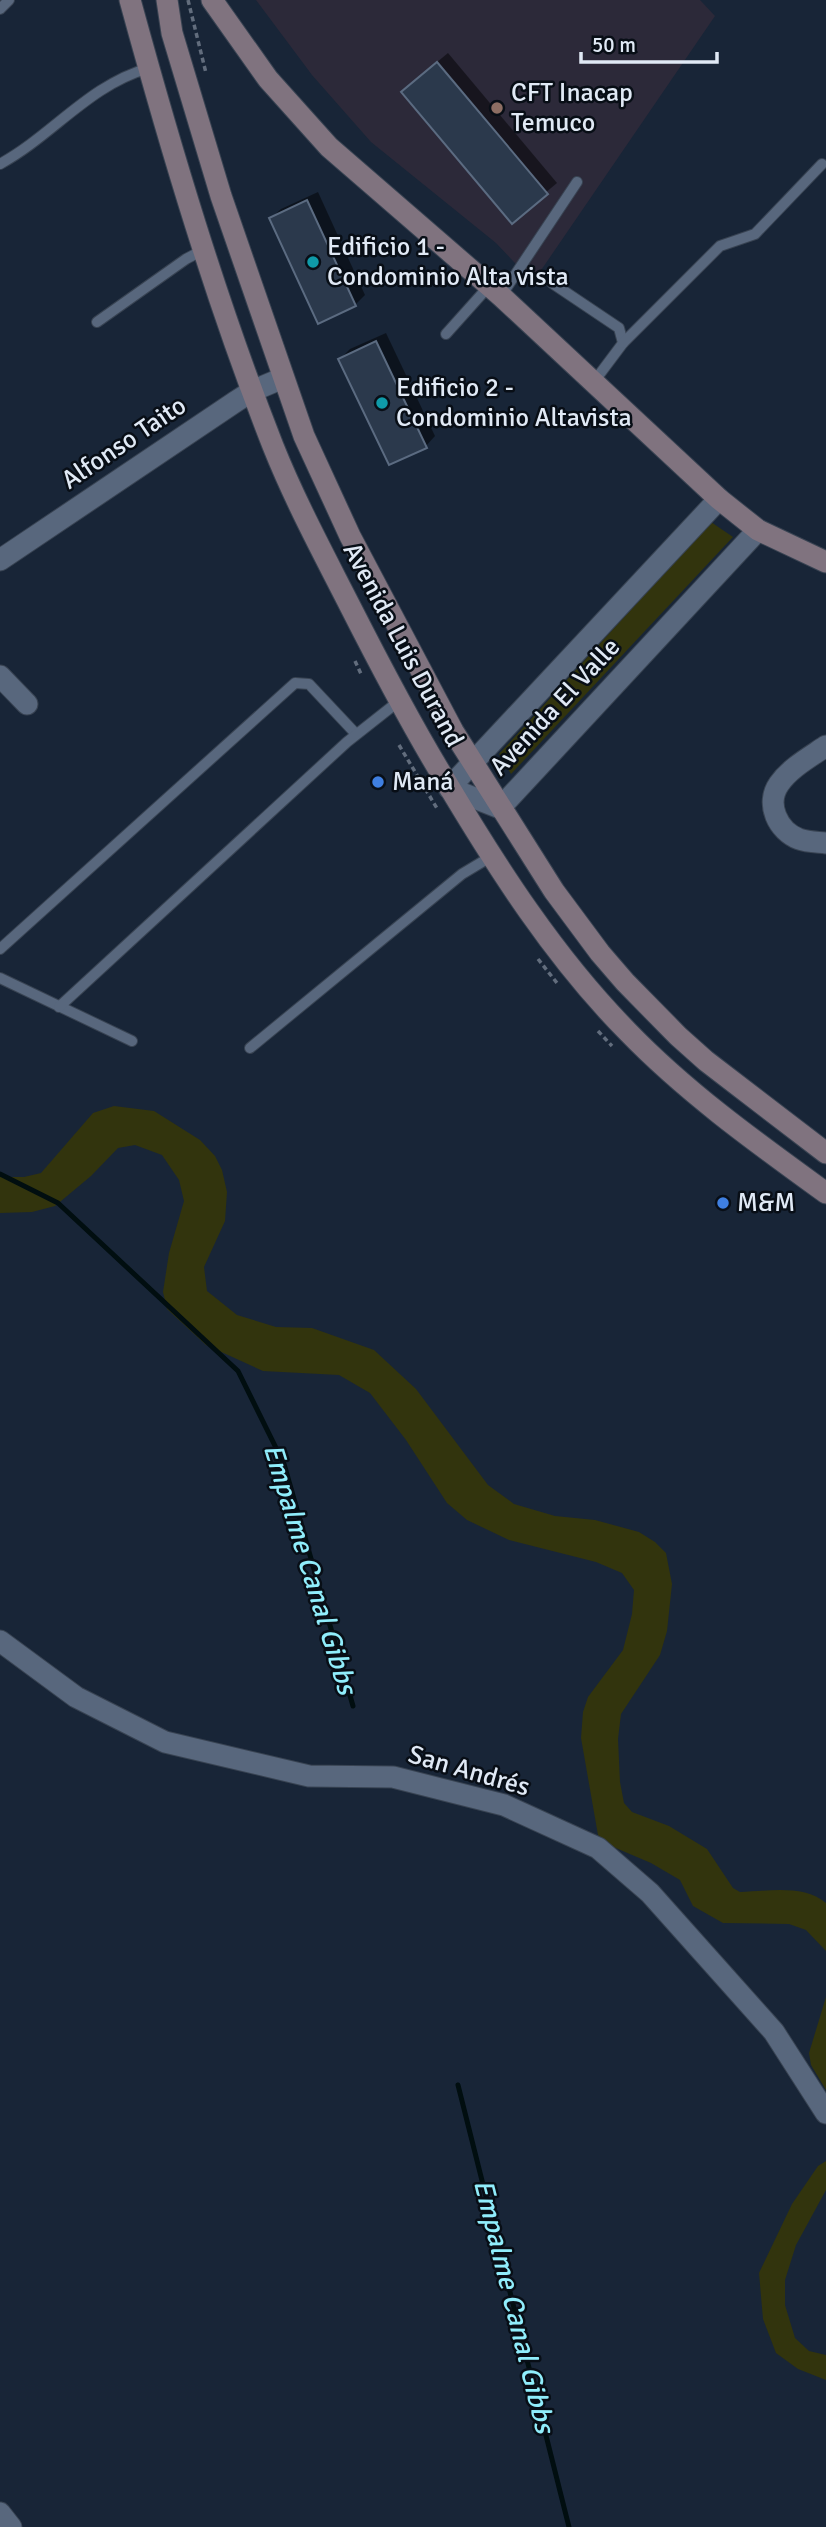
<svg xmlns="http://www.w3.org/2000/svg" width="826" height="2527" viewBox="0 0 826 2527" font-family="Signika,sans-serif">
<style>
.education{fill:#2c2939}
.green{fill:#32340d}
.shadow{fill:#0007}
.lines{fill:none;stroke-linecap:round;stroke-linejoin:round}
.stream{stroke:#010e10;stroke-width:5}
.building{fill:#2b394c;stroke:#5b6b81;stroke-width:2}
.lane-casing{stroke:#384352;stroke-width:12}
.street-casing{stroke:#384352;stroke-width:23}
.secondary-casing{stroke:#384352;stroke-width:23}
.path{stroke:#626d7d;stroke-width:3.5;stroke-dasharray:5 3.5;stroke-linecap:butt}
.lane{stroke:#58677d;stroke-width:10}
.street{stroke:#58677d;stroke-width:21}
.secondary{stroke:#80737f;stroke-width:21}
.education-dot{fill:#8d6e63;stroke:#080e16;stroke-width:2.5}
.culture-dot{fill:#0f9aa8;stroke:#080e16;stroke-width:2.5}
.shop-dot{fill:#3f7fe0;stroke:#080e16;stroke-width:2.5}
.labels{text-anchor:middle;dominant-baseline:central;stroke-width:5;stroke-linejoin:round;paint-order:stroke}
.poi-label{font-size:26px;fill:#e0e9f5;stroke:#080e16;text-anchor:start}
.street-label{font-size:26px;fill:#e0e9f5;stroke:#080e16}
.water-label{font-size:28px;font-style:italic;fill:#90edfb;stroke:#080e16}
</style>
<rect width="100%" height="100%" fill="#182537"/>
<polygon class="education" points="256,0 700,0 715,16 533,282 496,243 371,142 312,75"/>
<g class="green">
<polygon points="711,522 733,537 511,774 499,754"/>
<path d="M114,1106l40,5 46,29 15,16 7,14 5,22 -2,29 -21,46 3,24 30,24 39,12 36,1 62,22 42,39 72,96 26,19 41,12 40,4 44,12 16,10 11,11 6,31 -5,47 -7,24 -39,59 -3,25 2,43 4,21 8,9 37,14 38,23 26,39 7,4c28,-1 64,-8 86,11v48l-20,-21 -17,-6 -66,-1 -30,-17 -13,-26 -29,-17 -40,-17 -13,-11 -17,-97 2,-26 5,-15 35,-47 9,-36 2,-24 -12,-17 -26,-11 -87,-22 -42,-20 -20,-17 -41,-63 -36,-47 -31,-18 -76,-4 -57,-26 -39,-36 -4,-17 6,-39 15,-52 -5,-21 -17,-25 -27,-10 -17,3 -27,28 -36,30 -23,6 -32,1v-36h24l17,-4 52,-60z"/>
<polygon points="826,1997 826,2090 811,2065 809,2053"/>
<polygon points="826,2161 826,2190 796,2245 785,2280 785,2305 795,2338 809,2351 826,2355 826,2380 798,2369 776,2353 763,2319 759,2273 792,2204 818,2166"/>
</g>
<g class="shadow">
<polygon points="448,53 557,183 512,221 413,82"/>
<polygon points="318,192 365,295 355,305 271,218 281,209"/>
<polygon points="386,333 435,436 426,446 340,359 350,349"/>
</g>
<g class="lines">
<g class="stream">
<polyline points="0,1174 58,1203 238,1371 284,1464 353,1706"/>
<polyline points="458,2085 569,2527"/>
</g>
</g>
<g class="building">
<polygon points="437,62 548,194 512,224 401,92"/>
<polygon points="307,200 356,306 318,324 269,218"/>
<polygon points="376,341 427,448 389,465 338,359"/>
</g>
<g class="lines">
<defs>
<g id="lane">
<polyline points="0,9 9,0"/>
<path d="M0,164c53,-29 89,-79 149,-96"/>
<polyline points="552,283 619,328 623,343 593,383"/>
<polyline points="501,296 577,182"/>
<polyline points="97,322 186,259 205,249"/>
<polyline points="446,334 489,286"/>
<polyline points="623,343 720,246 755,234 822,164"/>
<polyline points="0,949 295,683 309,684 356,734"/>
<polyline points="0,978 132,1041"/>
<polyline points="59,1007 347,742 399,701"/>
<polyline points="250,1048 462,874 492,856"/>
</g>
<g id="street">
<polyline points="719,499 449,788 500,808 758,530"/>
<polyline points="0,560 235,402 252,391 283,378"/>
<polyline points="0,676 27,704"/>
<path d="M826,746c-16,11 -36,22 -47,38 -14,20 -1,47 20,55 8,3 18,3 27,4"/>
<polyline points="0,1641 76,1697 165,1742 309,1776 393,1777 504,1805 598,1848 650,1893 774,2032 826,2113"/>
<polyline points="0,2513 11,2527"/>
</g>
<g id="secondary">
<path d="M130,0c41,150 86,301 143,446 22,55 50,107 77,160 30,59 60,117 95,174 53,89 110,178 183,252 59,61 129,111 198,161"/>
<polyline points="167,0 172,33 221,196 304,436 350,536 453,731 554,891 600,953 625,982 678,1036 706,1061 826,1153"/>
<polyline points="212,0 268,79 329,147 501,296 719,499 758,530 826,562"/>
</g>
</defs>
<use href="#lane" class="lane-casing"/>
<use href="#street" class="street-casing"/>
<use href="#secondary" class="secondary-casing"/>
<g class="path">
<polyline points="188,0 206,73"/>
<polyline points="355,661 362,676"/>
<polyline points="399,745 438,810"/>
<polyline points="538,959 557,983"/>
<polyline points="598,1031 612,1046"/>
</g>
<use href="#lane" class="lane"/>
<use href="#street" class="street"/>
<use href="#secondary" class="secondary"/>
</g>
<circle class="education-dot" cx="497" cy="108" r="7"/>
<g class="culture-dot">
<circle cx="313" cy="262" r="7"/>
<circle cx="382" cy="403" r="7"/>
</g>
<g class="shop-dot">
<circle cx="378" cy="782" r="7"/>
<circle cx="723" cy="1203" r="7"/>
</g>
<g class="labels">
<g class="poi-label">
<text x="511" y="93">CFT Inacap<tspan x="511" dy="30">Temuco</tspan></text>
<text x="327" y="247">Edificio 1 -<tspan x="327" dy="30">Condominio Alta vista</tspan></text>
<text x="396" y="388">Edificio 2 -<tspan x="396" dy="30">Condominio Altavista</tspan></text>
<text x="392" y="782">Maná</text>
<text x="737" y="1203">M&amp;M</text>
</g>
<g class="street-label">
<text transform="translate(124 443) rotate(-34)">Alfonso Taito</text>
<text transform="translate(403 645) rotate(62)">Avenida Luis Durand</text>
<text transform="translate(555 707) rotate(-47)">Avenida El Valle</text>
<text transform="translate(469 1771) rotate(16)">San Andrés</text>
</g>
<g class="water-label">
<text transform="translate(310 1569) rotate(73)">Empalme Canal Gibbs</text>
<text transform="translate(514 2306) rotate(76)">Empalme Canal Gibbs</text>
</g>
</g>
<path d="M581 52v10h136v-10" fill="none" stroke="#e0e9f5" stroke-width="3.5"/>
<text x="592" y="52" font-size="21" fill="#e0e9f5" stroke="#080e16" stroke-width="5" paint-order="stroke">50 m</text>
</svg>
